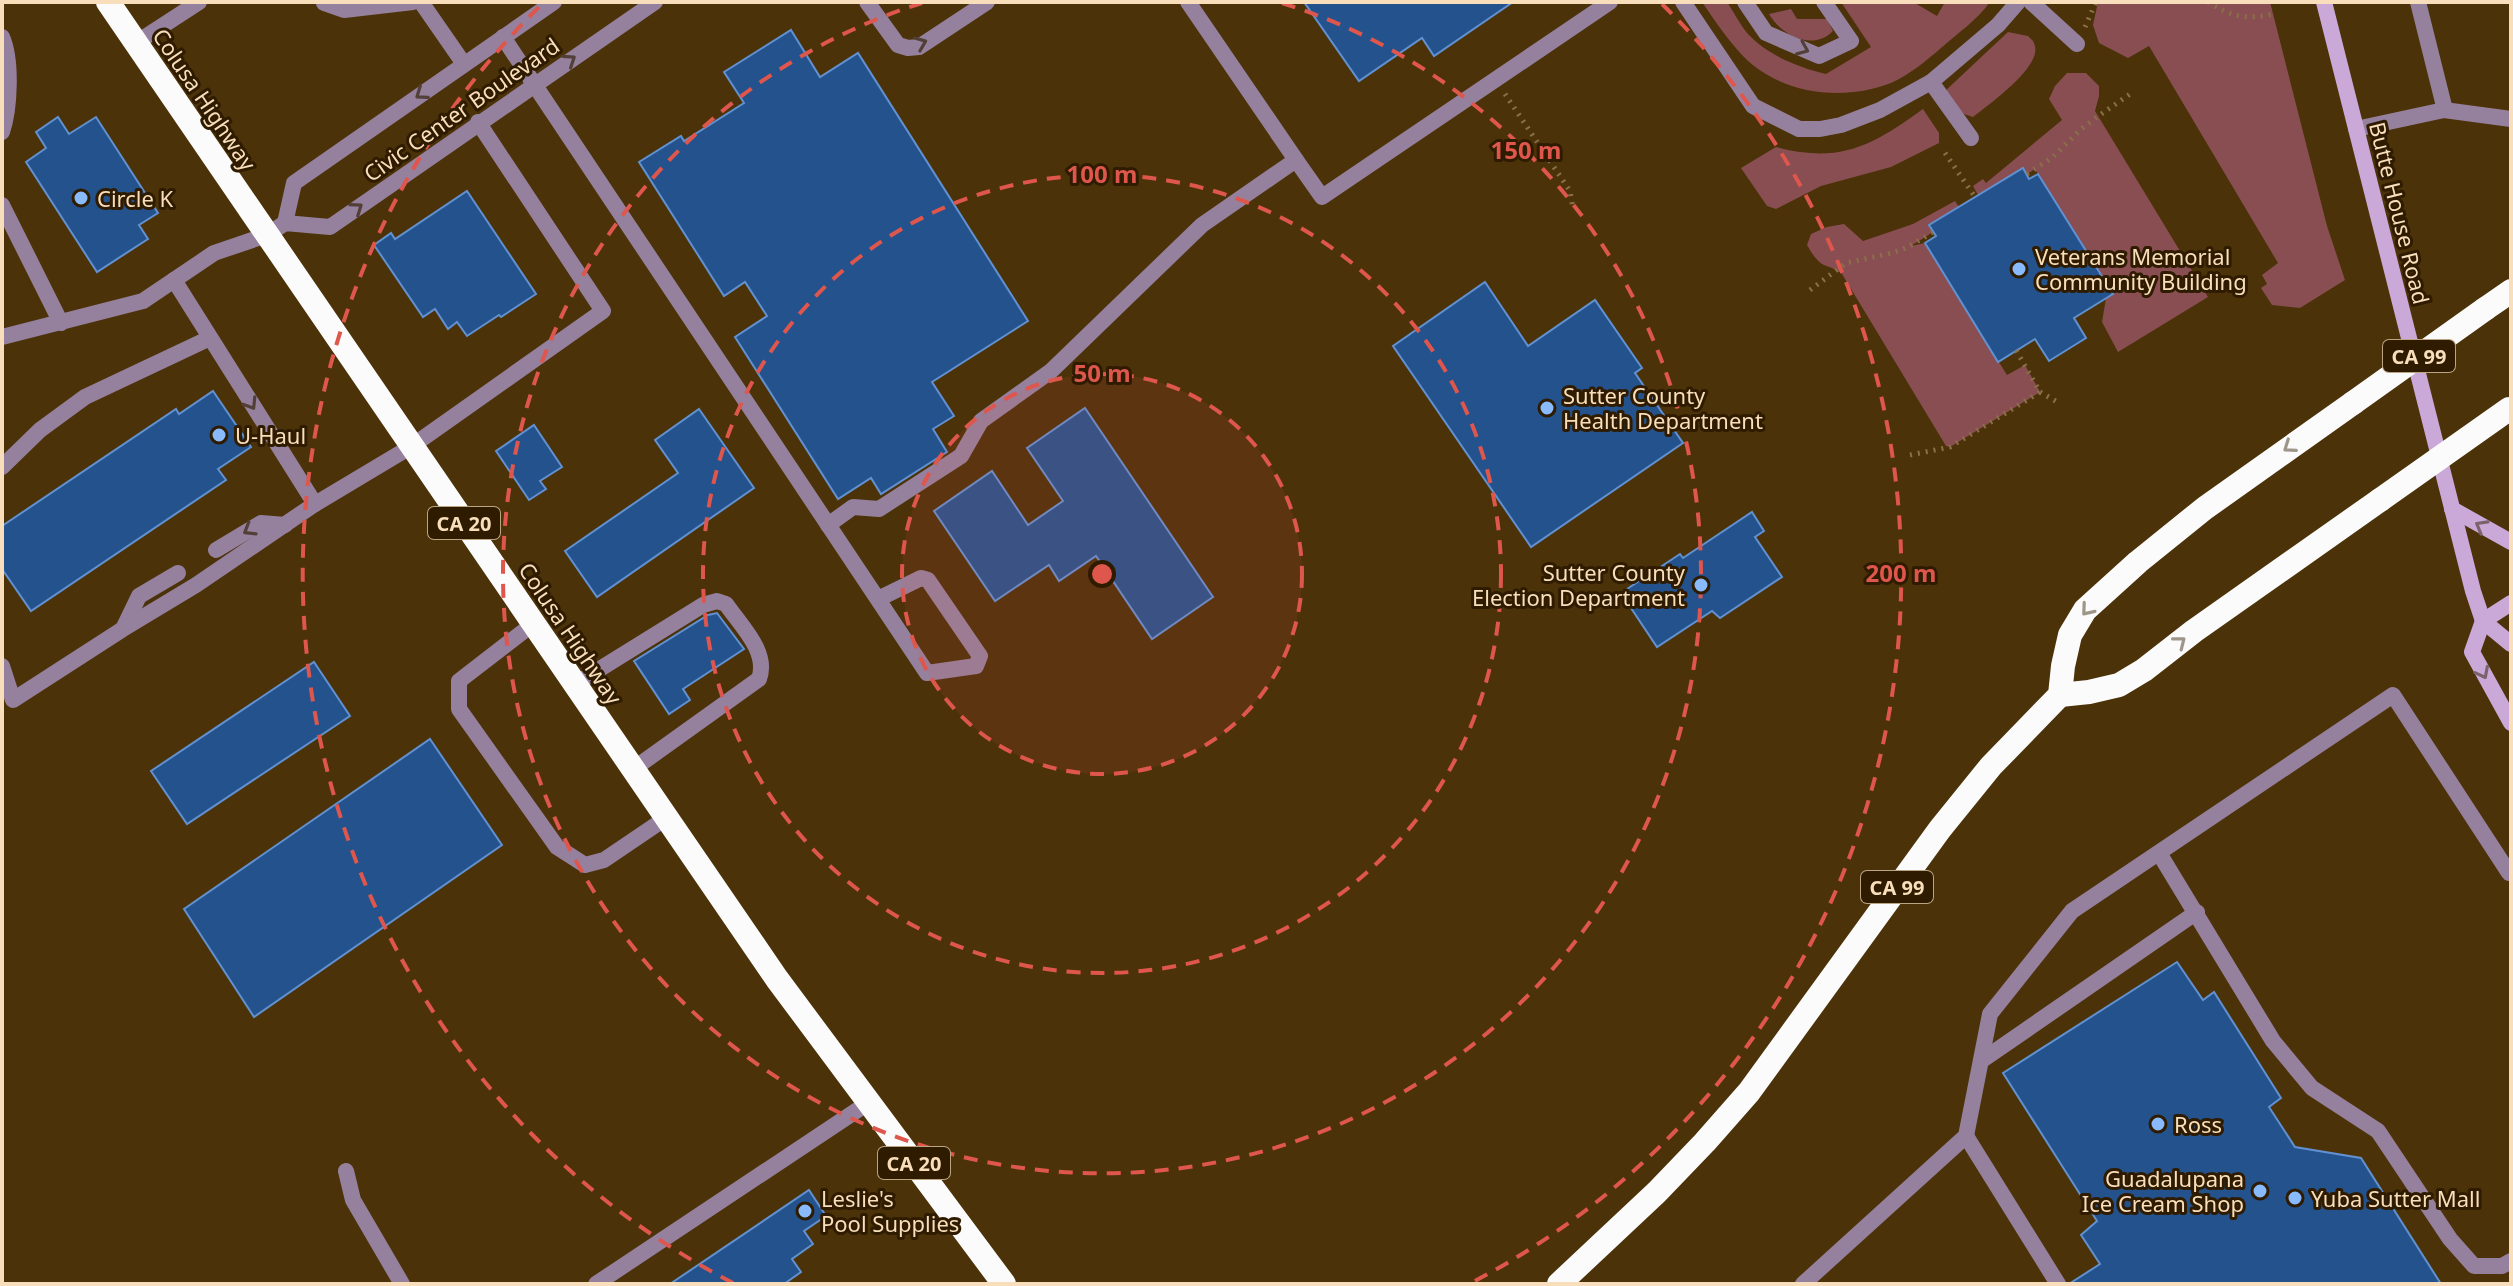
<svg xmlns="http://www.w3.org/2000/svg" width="2513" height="1286" viewBox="0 0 2513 1286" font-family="'Noto Sans',sans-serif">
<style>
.green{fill:#894e52}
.building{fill:#24528c;stroke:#6191d1;stroke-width:2}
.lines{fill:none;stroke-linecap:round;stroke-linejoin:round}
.path{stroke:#897048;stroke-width:5;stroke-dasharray:2 6;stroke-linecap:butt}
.lane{stroke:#95819e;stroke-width:16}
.street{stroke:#95819e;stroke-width:16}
.secondary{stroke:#caa9d8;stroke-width:16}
.highway{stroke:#fbfbfb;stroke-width:24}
.highway-bridge{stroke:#fbfbfb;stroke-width:24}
.oneway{stroke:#523f37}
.oneway2{stroke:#9f968a}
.oneway3{stroke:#7c626c}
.ring{fill:none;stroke:#de564c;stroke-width:4;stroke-dasharray:14 10}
.poi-dot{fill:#89bafc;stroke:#2e1b00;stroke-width:3}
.labels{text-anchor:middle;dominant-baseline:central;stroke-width:6;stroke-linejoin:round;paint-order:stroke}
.shield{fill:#2e1b00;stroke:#bba482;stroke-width:2}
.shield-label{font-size:20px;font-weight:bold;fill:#f8deba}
.street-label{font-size:22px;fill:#f8deba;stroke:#2e1b00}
.poi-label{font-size:22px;fill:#f8deba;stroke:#2e1b00;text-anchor:start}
.centre{fill:#de564c;stroke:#2e1b00;stroke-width:4}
.ring-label{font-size:24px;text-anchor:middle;font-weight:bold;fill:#de564c;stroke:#2e1b00;stroke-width:6;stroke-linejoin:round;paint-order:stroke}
</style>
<rect width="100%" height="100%" fill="#4b3208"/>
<g class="green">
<path d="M1702,2h25c7,10 13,23 21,32 21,22 50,33 78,40l45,-27 -30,-45h72l24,14 8,-14h45c-13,18 -32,31 -49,46 -15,13 -32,27 -50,35 -49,19 -111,11 -148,-27 -16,-17 -28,-35 -41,-54z"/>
<polygon points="2098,2 2270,2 2327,226 2345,280 2300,308 2272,305 2261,288 2267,284 2262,275 2278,263 2149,46 2128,58 2099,43 2093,25"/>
<path d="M1791,9l6,10h30l6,12c-20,21 -52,4 -64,-17z"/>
<path d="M2008,32l20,4 5,5c2,4 3,8 2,12 -4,21 -45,51 -62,64l-9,-3 -20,-22z"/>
<polygon points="2067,73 2086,73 2099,86 2099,96 2095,111 2208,297 2118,352 2102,322 2106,298 2112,294 2035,169 2027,174 2022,168 1978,195 1973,186 1983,179 1986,183 2062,120 2049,99 2055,86"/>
<path d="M1923,109l16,24v10l-48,24 -70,19 -45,23 -9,-3 -26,-38 35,-21c64,17 96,-1 147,-38z"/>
<path d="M1955,201l4,6 -30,18 4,7 -22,14 14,-3 82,132 18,-10 15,27 -90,55 -4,-1 -104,-172c-7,-6 -11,-6 -18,-9 -7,-3 -13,-13 -17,-20l4,-11 16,-7 17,-3 19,17 50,-17z"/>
</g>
<g class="building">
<polygon points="1304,2 1513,2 1434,56 1422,38 1359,81"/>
<polygon points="791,30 820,77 858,53 1028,321 932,382 954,416 933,429 947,452 881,494 871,478 838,499 735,337 767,316 745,282 724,296 639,162 681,136 684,141 744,103 724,72"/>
<polygon points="58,117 69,134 96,117 158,213 139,225 148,239 97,272 26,162 46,148 36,132"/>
<polygon points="2023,168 2029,179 2038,174 2113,294 2074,318 2086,338 2049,361 2035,339 1998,362 1925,243 1936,236 1929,225"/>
<polygon points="467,191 536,294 501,317 499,315 467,336 457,322 448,329 435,309 423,317 374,245 391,233 395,239"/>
<polygon points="1485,282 1528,346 1595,300 1642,368 1635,373 1683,443 1531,547 1393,346"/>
<polygon points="213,391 251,447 218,469 226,480 31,611 2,569 2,526 176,409 179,414"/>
<polygon points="1085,408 1213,597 1152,639 1096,556 1059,581 1049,565 995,601 934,511 992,471 1028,525 1063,501 1027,448"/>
<polygon points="699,409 754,488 597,597 565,551 678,473 655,440"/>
<polygon points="534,425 562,467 540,481 546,489 529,500 496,451"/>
<polygon points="1752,512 1764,531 1755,537 1782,577 1720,618 1712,611 1657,647 1621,593 1680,554 1683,558"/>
<polygon points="717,613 744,649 683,689 690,700 669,714 634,661 708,615"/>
<polygon points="314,662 350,716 187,824 151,771"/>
<polygon points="430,739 502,845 254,1017 184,909"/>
<polygon points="2177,962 2203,1000 2214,992 2281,1098 2269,1107 2295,1147 2361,1158 2441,1284 2069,1284 2100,1264 2081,1235 2097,1221 2003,1073"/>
<polygon points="809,1190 826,1216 804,1231 813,1244 792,1259 801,1272 784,1284 670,1284"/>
</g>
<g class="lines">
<g class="path">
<path d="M2208,2c24,15 37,18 65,12"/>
<polyline points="2085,27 2096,2"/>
<polyline points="1505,94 1570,191 1573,209"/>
<polyline points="1945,153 1975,197"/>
<polyline points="2027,174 2053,157 2081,129 2097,117 2133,92"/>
<polyline points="1810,290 1846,263 1892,253 1908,247 1933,232"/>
<polyline points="2040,392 2059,403"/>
<polyline points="1910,455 1950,447 2040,392 2016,350"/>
</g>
<g class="lane">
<polyline points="421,2 464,64"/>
<polyline points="867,2 898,45 908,48 919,47 987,2"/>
<polyline points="1745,2 1766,33 1819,56 1851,41 1824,2"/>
<polyline points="2031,2 2077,44"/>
<polyline points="2418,2 2445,110"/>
<polyline points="324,3 344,10 413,2"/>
<path d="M2,37c10,23 8,71 0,95"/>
<polyline points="503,37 534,84 927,673 976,666 980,656 928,580 921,578 878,599"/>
<polyline points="136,43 199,2"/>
<polyline points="1931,82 1971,138"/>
<polyline points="2356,129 2444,110 2511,119"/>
<polyline points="1296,160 1322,197 1610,2"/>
<polyline points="2,205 61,323"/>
<polyline points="174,280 315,504"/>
<polyline points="2,467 40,430 85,397 210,338"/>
<polyline points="828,525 853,507 879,509 961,456 981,421 1051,371 1202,225 1296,160 1188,2"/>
<polyline points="216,550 261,523 285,525"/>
<polyline points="533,624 459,681 459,709 557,847 585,865 604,860 666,818"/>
<polyline points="124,627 139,596 178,573"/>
<polyline points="2,666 13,700 123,629 196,585 315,504 412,446 603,311 478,122"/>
<path d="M574,685l129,-80 14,-4 9,3c15,22 43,48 33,75l-127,91"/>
<polyline points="2159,853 2273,1041 2312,1088 2378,1131 2450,1239 2474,1266 2502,1266 2511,1261"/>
<polyline points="1981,1061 2197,912"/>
<polyline points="1966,1136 2058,1284"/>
<polyline points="596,1284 868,1103"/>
<polyline points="1803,1284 1966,1136 1990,1014 2072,911 2393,695 2509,873 2511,871"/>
</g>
<g class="street">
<polyline points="1683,2 1753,106 1799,129 1820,129 1841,125 1880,110 1931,82 1998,25 2018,2"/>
<polyline points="285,223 294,183 554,2"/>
<polyline points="2,337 143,301 214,253 267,235 285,223 330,227 655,2"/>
<polyline points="346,1171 353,1200 402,1284"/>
</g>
<g class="secondary">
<polyline points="2324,2 2473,591 2483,621 2511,644"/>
<polyline points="2452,509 2511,542"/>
<polyline points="2483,621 2472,652 2511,723"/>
<polyline points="2483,621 2511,603"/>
</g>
<g class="highway">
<polyline points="108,2 777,979 1004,1284"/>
<polyline points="2485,309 2511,291"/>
<polyline points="2060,695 2089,692 2119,685 2144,670 2194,631 2380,500"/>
<polyline points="1559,1284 1657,1192 1705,1142 1749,1092 1940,829 1991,766 2060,695 2063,666 2070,635 2085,610 2138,562 2205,508 2353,403"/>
</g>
<g class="highway-bridge">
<polyline points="2353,403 2485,309"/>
<polyline points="2380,500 2509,409"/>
</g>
</g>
<defs><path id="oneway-chevron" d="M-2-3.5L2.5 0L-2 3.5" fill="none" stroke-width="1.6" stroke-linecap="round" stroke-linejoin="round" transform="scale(2)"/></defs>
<g class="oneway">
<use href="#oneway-chevron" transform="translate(921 43) rotate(-22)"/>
<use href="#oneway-chevron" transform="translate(1803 49) rotate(23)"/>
<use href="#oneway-chevron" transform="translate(570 60) rotate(-34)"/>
<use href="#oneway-chevron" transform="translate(421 94) rotate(145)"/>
<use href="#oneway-chevron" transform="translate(357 208) rotate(-35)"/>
<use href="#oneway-chevron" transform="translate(251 404) rotate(58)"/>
<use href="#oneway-chevron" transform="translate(249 530) rotate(149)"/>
</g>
<g class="oneway2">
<use href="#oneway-chevron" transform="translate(2289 447) rotate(145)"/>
<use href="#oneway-chevron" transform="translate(2087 610) rotate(130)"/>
<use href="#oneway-chevron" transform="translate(2180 642) rotate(-38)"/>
</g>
<g class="oneway3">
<use href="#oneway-chevron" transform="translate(2481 526) rotate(-150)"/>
<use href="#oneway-chevron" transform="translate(2483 673) rotate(63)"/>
</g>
<circle cx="1102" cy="574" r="200" fill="#de564c" fill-opacity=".12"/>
<g class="ring">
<circle cx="1102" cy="574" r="200"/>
<circle cx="1102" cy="574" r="399"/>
<path d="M1282 3A599 599 0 1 1 922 3"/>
<path d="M733 1283A799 799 0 0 1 542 4M1662 4A799 799 0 0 1 1471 1283"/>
</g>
<g class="poi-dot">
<circle cx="81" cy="198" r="8"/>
<circle cx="2019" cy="269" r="8"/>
<circle cx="1547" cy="408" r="8"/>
<circle cx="219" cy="435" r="8"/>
<circle cx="1701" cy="585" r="8"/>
<circle cx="2158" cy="1124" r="8"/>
<circle cx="2260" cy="1191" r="8"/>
<circle cx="2295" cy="1198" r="8"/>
<circle cx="805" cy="1211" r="8"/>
</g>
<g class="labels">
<g class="shield">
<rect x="2383" y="340" width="72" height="32" rx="6"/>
<rect x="428" y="507" width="72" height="32" rx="6"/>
<rect x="1861" y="871" width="72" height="32" rx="6"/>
<rect x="878" y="1147" width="72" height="32" rx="6"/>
</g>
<g class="shield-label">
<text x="2419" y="356">CA 99</text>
<text x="464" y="523">CA 20</text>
<text x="1897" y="887">CA 99</text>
<text x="914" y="1163">CA 20</text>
</g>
<g class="street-label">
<text transform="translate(205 99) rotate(56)">Colusa Highway</text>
<text transform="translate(461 109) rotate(-35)">Civic Center Boulevard</text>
<text transform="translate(2400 213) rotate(76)">Butte House Road</text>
<text transform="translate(571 633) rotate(56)">Colusa Highway</text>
</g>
<g class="poi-label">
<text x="97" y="198">Circle K</text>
<text x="2035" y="256">Veterans Memorial<tspan x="2035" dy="25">Community Building</tspan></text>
<text x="1563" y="395">Sutter County<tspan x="1563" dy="25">Health Department</tspan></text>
<text x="235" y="435">U-Haul</text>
<text x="1685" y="572" text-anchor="end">Sutter County<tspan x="1685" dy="25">Election Department</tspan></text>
<text x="2174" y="1124">Ross</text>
<text x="2244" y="1178" text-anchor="end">Guadalupana<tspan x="2244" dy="25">Ice Cream Shop</tspan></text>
<text x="821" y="1198">Leslie's<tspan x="821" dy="25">Pool Supplies</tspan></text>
<text x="2311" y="1198">Yuba Sutter Mall</text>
</g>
</g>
<circle cx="1102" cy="574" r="12" class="centre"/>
<g class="ring-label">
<text x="1526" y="159">150 m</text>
<text x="1102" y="183">100 m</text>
<text x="1102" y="382">50 m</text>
<text x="1901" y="582">200 m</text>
</g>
<rect width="2513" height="1286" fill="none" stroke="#f8deba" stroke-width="8"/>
</svg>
